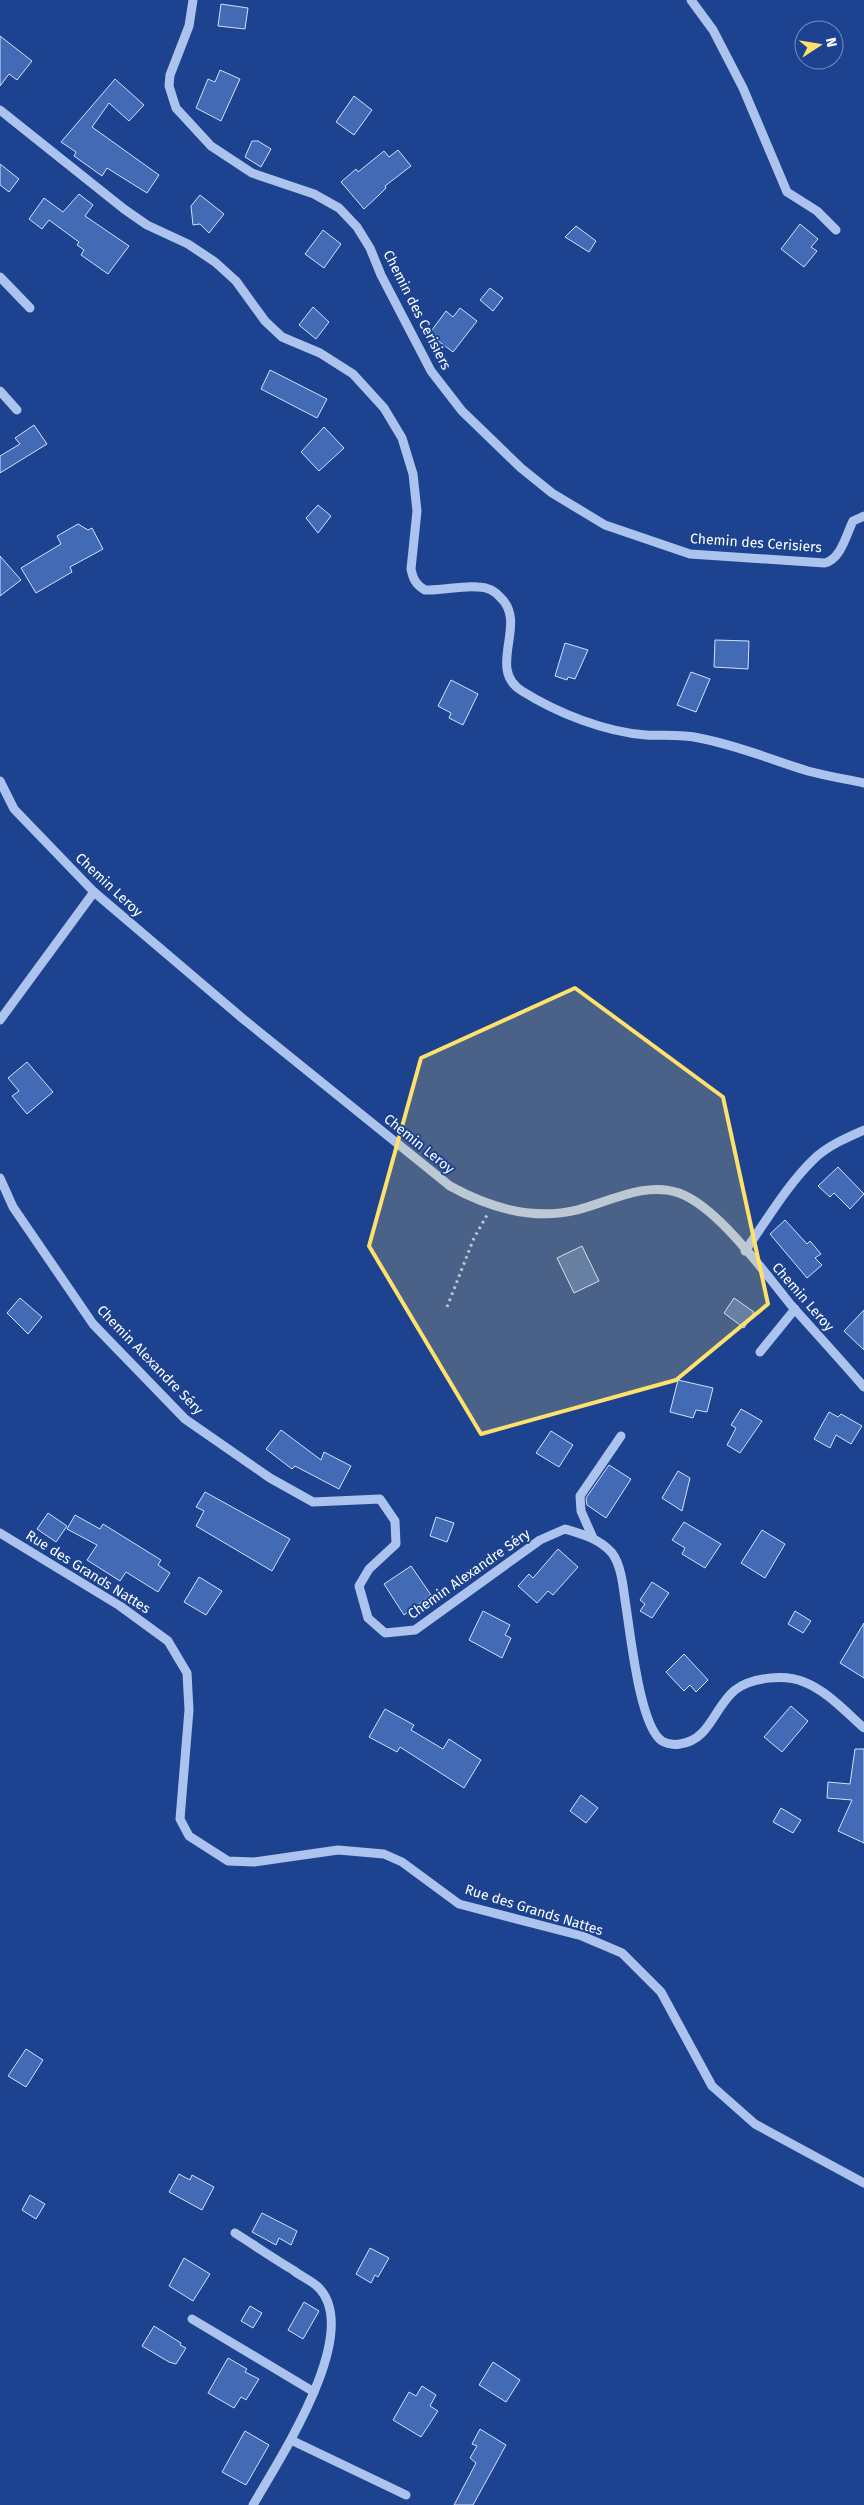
<svg xmlns="http://www.w3.org/2000/svg" width="864" height="2505" viewBox="0 0 864 2505" font-family="'Fira Sans',sans-serif">
<style>
.building{fill:#426ab5;stroke:#d2e0fa}
.lines{fill:none;stroke-linecap:round;stroke-linejoin:round}
.path{stroke:#acc3ed;stroke-width:3;stroke-dasharray:2.5 4;stroke-linecap:butt}
.minor{stroke:#acc3ed;stroke-width:9}
.marked{fill:#fde16b;fill-opacity:0.2;stroke:#fde16b;stroke-width:4;stroke-linejoin:round}
.labels{text-anchor:middle;dominant-baseline:central;stroke-width:4;stroke-linejoin:round;paint-order:stroke}
.street-label{font-size:14px;fill:#fff;stroke:#1d4390}
</style>
<rect width="100%" height="100%" fill="#1d4390"/>
<g class="building">
<polygon points="221,4 248,8 245,29 218,26"/>
<polygon points="0,36 32,61 17,80 9,74 0,86"/>
<polygon points="220,70 240,79 221,121 196,108 208,79 215,82"/>
<polygon points="115,79 144,105 129,121 109,103 92,127 159,175 147,193 107,168 102,176 74,156 76,152 61,142"/>
<polygon points="354,96 372,110 354,135 336,122"/>
<polygon points="252,141 258,141 271,149 261,167 245,157"/>
<polygon points="398,150 411,166 385,186 386,188 379,195 364,209 341,182 356,169 358,172 384,151 389,157"/>
<polygon points="0,164 19,179 9,192 0,185"/>
<polygon points="79,194 93,205 85,216 129,246 108,274 81,255 84,250 77,245 79,242 49,220 42,229 29,219 44,198 63,212"/>
<polygon points="200,195 224,214 209,233 200,224 193,225 191,206"/>
<polygon points="800,224 818,239 811,247 817,251 804,267 781,249"/>
<polygon points="576,226 596,241 589,252 565,237"/>
<polygon points="323,230 341,244 324,268 305,254"/>
<polygon points="490,288 503,298 493,311 480,300"/>
<polygon points="313,307 329,322 316,339 299,325"/>
<polygon points="460,308 477,321 453,352 429,334 446,311 453,317"/>
<polygon points="270,370 327,399 317,418 261,389"/>
<polygon points="34,425 47,444 0,473 0,456 20,444 15,438"/>
<polygon points="324,427 344,448 319,471 301,452"/>
<polygon points="318,505 331,516 318,533 306,518"/>
<polygon points="78,524 88,530 92,528 103,549 70,567 72,572 36,593 21,568 61,544 57,536"/>
<polygon points="0,556 21,580 0,596"/>
<polygon points="715,640 749,641 748,669 714,667"/>
<polygon points="565,643 588,650 575,679 568,677 567,680 555,676"/>
<polygon points="691,672 710,679 696,712 677,705"/>
<polygon points="451,680 478,694 463,725 449,718 451,713 438,706"/>
<polygon points="27,1062 53,1092 27,1114 12,1096 19,1091 8,1078"/>
<polygon points="838,1167 864,1194 850,1209 834,1193 830,1197 818,1186"/>
<polygon points="785,1220 807,1244 810,1241 821,1254 815,1258 822,1265 807,1278 770,1234"/>
<polygon points="582,1246 599,1281 574,1293 557,1258"/>
<polygon points="20,1298 42,1317 28,1334 7,1313"/>
<polygon points="734,1298 754,1312 744,1328 724,1313"/>
<polygon points="864,1310 864,1350 844,1331"/>
<polygon points="678,1380 713,1388 707,1412 696,1410 693,1418 670,1412"/>
<polygon points="741,1409 762,1421 740,1453 727,1445 736,1428 731,1425"/>
<polygon points="829,1412 838,1417 841,1414 862,1426 851,1444 836,1435 830,1448 814,1439"/>
<polygon points="281,1430 321,1460 324,1452 351,1466 339,1489 295,1466 292,1469 266,1449"/>
<polygon points="551,1431 573,1445 559,1467 536,1453"/>
<polygon points="609,1465 631,1479 606,1518 587,1505 586,1498"/>
<polygon points="678,1471 690,1478 682,1511 662,1498"/>
<polygon points="205,1492 290,1539 272,1571 196,1526 204,1511 196,1507"/>
<polygon points="48,1513 67,1526 56,1542 37,1529"/>
<polygon points="75,1515 100,1529 103,1524 161,1560 158,1565 170,1573 158,1592 126,1572 120,1581 87,1560 97,1545 67,1529"/>
<polygon points="436,1517 454,1523 447,1542 430,1536"/>
<polygon points="684,1522 721,1544 705,1568 682,1554 685,1548 672,1540"/>
<polygon points="762,1530 785,1544 765,1578 741,1563"/>
<polygon points="558,1549 578,1567 553,1595 548,1591 537,1603 518,1586 529,1574 533,1578"/>
<polygon points="411,1566 431,1595 404,1615 384,1584"/>
<polygon points="199,1577 222,1591 206,1615 184,1602"/>
<polygon points="652,1582 669,1593 652,1618 640,1611 645,1604 640,1600"/>
<polygon points="483,1611 510,1625 505,1635 511,1638 502,1658 469,1640"/>
<polygon points="795,1611 811,1621 803,1633 788,1624"/>
<polygon points="864,1623 864,1678 840,1663"/>
<polygon points="684,1654 708,1680 696,1692 690,1685 684,1691 666,1672"/>
<polygon points="791,1706 808,1721 782,1752 764,1737"/>
<polygon points="385,1709 414,1725 411,1730 443,1749 449,1739 481,1760 464,1788 400,1747 397,1752 369,1737"/>
<polygon points="855,1749 864,1749 864,1843 838,1831 852,1800 827,1798 828,1782 850,1784"/>
<polygon points="581,1795 598,1808 586,1823 570,1811"/>
<polygon points="781,1808 801,1820 793,1833 773,1822"/>
<polygon points="26,2049 43,2060 26,2087 8,2076"/>
<polygon points="179,2174 190,2180 192,2175 214,2187 202,2210 169,2192"/>
<polygon points="30,2195 45,2204 36,2219 22,2210"/>
<polygon points="262,2213 297,2231 291,2245 279,2238 276,2245 252,2232"/>
<polygon points="370,2248 389,2258 378,2277 375,2275 371,2283 356,2274"/>
<polygon points="184,2258 210,2274 193,2301 169,2286"/>
<polygon points="304,2302 319,2311 303,2339 288,2330"/>
<polygon points="250,2306 262,2313 253,2328 241,2321"/>
<polygon points="154,2326 181,2343 180,2345 186,2348 176,2364 169,2362 142,2346"/>
<polygon points="228,2358 247,2369 245,2372 259,2379 246,2400 241,2397 234,2408 208,2393"/>
<polygon points="493,2362 520,2380 506,2402 479,2385"/>
<polygon points="422,2386 436,2395 430,2406 438,2411 421,2437 393,2420 409,2392 416,2396"/>
<polygon points="480,2429 506,2445 473,2505 454,2505 476,2463 470,2458 477,2446 472,2444"/>
<polygon points="245,2431 269,2445 246,2485 222,2472"/>
</g>
<g class="lines">
<polyline class="path" points="447,1307 474,1238 487,1215"/>
<g class="minor">
<path d="M193,0l-4,26 -19,49 -1,11 7,22 35,38 41,27 62,21 25,14 18,19 13,21 11,27 50,96 31,40 59,57 31,25 53,32 85,29 135,9c16,-4 21,-28 28,-42l11,-5"/>
<polyline points="691,0 713,30 743,88 787,192 817,211 836,230"/>
<path d="M0,110l124,99 23,16 41,19 27,18 21,19 29,40 17,16 38,16 33,21 31,34 18,30 11,36 4,37 -6,58c2,10 5,16 14,21 18,1 36,-5 53,-3 10,0 17,4 23,11 27,26 -15,71 21,93 35,22 83,41 124,44 18,1 36,-1 53,3 38,7 73,22 109,33 18,5 37,8 56,12"/>
<polyline points="0,277 30,308"/>
<polyline points="0,391 17,410"/>
<path d="M0,781l14,28 80,83 148,126 208,168c38,21 82,35 127,24 32,-8 68,-29 102,-17 39,14 85,79 112,112 24,27 49,54 73,82"/>
<polyline points="0,1020 94,892"/>
<path d="M0,1178l13,29 80,117 92,95 85,59 43,24 67,-3 15,22 1,23 -27,25 -10,17 9,32 17,15 30,-3 125,-90 25,-11c17,5 35,10 47,24 9,12 11,32 13,47 5,29 14,126 37,141 5,3 12,4 18,3 30,-4 34,-37 55,-54 17,-13 50,-16 69,-8 23,9 42,30 60,46"/>
<path d="M745,1251c22,-31 42,-66 69,-92 13,-13 34,-22 50,-29"/>
<polyline points="760,1352 795,1309"/>
<polyline points="0,1533 120,1606 168,1641 187,1673 189,1710 180,1819 189,1836 228,1861 254,1862 338,1850 384,1854 402,1862 459,1904 582,1936 622,1953 661,1992 712,2086 755,2124 864,2183"/>
<polyline points="593,1538 581,1511 580,1496 621,1436"/>
<path d="M235,2233c19,12 38,25 58,37 7,6 18,10 25,17 46,45 -40,174 -65,218"/>
<polyline points="192,2319 314,2392"/>
<polyline points="291,2440 406,2495"/>
</g>
</g>
<path class="marked" d="M575,988l148,109 45,207 -92,76 -195,54 -112,-188 52,-188z"/>
<g class="labels">
<g class="street-label">
<text transform="translate(417 310) rotate(63)">Chemin des Cerisiers</text>
<text transform="translate(756 543) rotate(4)">Chemin des Cerisiers</text>
<text transform="translate(109 885) rotate(43)">Chemin Leroy</text>
<text transform="translate(419 1144) rotate(39)">Chemin Leroy</text>
<text transform="translate(803 1297) rotate(49)">Chemin Leroy</text>
<text transform="translate(150 1360) rotate(46)">Chemin Alexandre Séry</text>
<text transform="translate(88 1572) rotate(32)">Rue des Grands Nattes</text>
<text transform="translate(469 1574) rotate(-35)">Chemin Alexandre Séry</text>
<text transform="translate(534 1910) rotate(17)">Rue des Grands Nattes</text>
</g>
</g>
<g transform="translate(819 45) rotate(78)"><circle r="24" fill="#1d4390" stroke="#778ebc"/>
<path d="M0-4L9 19L0 12L-9 19Z" fill="#fde16b"/>
<text y="-8" font-size="14" font-weight="bold" text-anchor="middle" fill="#ffffff">N</text>
</g>
</svg>
